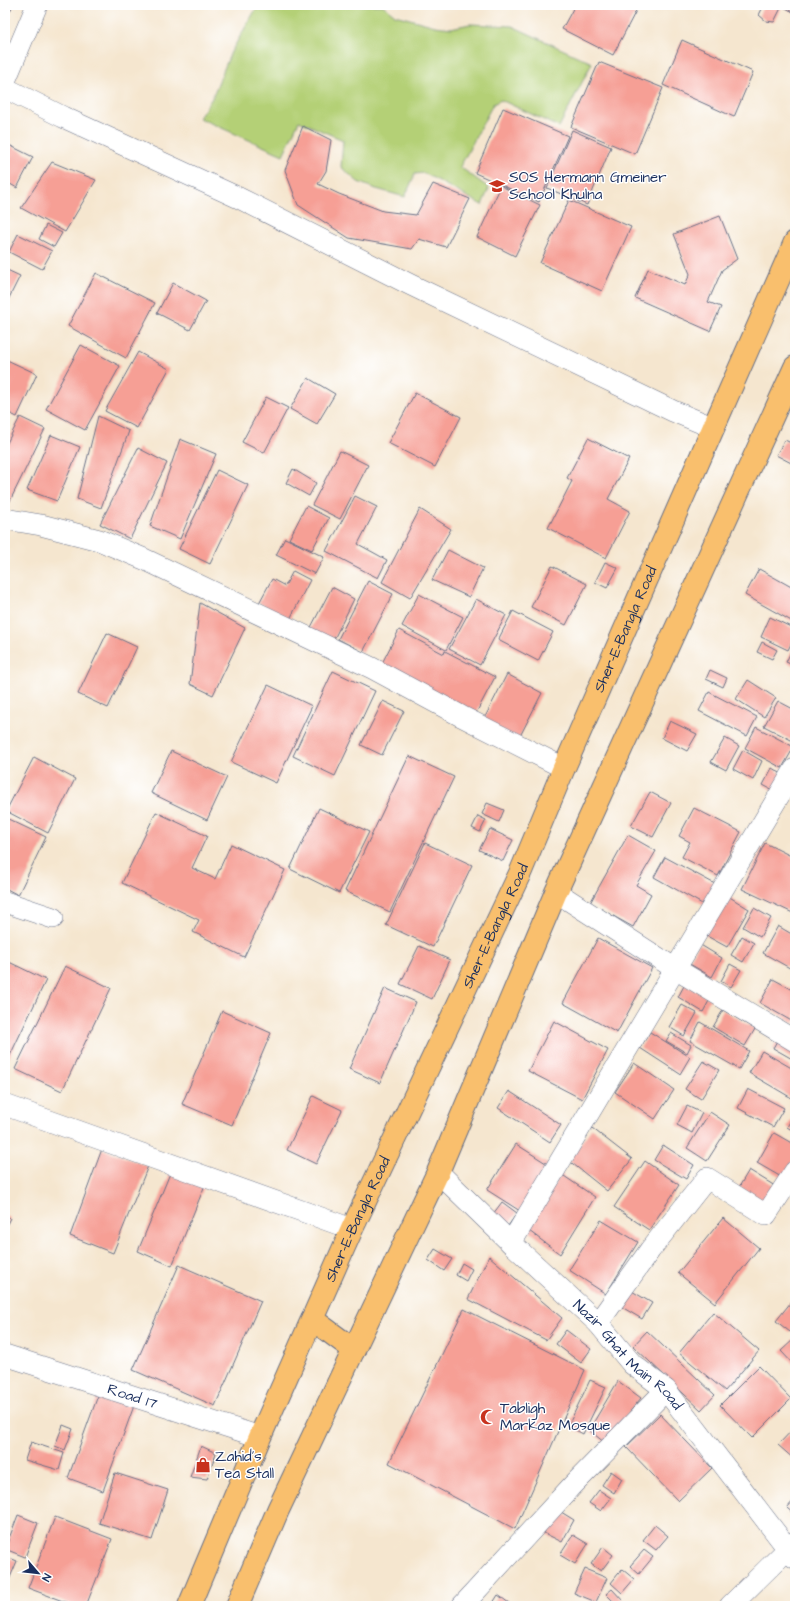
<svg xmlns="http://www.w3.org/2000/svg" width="800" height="1611" viewBox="0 0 800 1611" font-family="'Architects Daughter',sans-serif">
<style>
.green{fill:#b4d076;stroke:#68806a}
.building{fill:#f69f95}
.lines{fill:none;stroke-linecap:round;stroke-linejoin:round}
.street-casing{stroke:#676f86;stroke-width:22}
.highway-casing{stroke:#676f86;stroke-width:24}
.street{stroke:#fff;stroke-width:21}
.highway{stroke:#f9bf6d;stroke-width:22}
.labels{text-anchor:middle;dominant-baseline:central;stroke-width:3;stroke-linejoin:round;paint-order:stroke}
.poi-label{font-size:15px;fill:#1b2f5e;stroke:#fff;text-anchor:start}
.street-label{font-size:15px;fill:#1b2f5e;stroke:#fff}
</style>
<rect width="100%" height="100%" fill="#fff"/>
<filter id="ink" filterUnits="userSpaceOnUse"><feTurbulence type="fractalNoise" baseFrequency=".025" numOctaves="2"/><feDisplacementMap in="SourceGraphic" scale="8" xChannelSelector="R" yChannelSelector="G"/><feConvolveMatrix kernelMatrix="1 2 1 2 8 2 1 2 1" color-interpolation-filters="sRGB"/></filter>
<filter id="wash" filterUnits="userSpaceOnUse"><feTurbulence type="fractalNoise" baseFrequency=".012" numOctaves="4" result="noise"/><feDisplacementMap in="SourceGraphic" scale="16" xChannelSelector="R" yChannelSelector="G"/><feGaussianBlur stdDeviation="0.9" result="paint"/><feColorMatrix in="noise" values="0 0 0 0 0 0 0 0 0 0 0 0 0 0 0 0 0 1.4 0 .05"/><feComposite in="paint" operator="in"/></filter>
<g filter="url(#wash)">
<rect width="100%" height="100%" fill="#f5e6cf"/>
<polygon class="green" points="260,5 383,5 395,15 435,26 451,28 470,24 512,26 592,63 559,127 501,100 493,104 460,167 489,188 482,205 424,173 415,174 405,197 373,188 358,182 341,167 343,140 299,121 283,155 199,118 212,98 231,52 256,9"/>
<g id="blocks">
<g class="building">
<polygon points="5,5 13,5 7,17 5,16"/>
<polygon points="575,5 639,5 613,55 562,29"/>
<polygon points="764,5 795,5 795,13 782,6 774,22 766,21 759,15"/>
<polygon points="682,40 753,72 734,117 663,85"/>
<polygon points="599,62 663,88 635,154 571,127"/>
<polygon points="503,108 568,136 539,202 475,173"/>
<polygon points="303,126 331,140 326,171 318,184 339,194 383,211 416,215 433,184 470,199 446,247 419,239 412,249 349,238 298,205 285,170"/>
<polygon points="572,130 611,147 587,205 547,188"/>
<polygon points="5,143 33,157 17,188 5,181"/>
<polygon points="52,162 96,180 65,232 21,208"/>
<polygon points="501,186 540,205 515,256 477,237"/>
<polygon points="569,200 631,227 602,291 540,263"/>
<polygon points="720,216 737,259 722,270 708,302 721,307 710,331 635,298 648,269 685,285 690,274 674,234"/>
<polygon points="46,225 62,233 54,247 39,239"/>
<polygon points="18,234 52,251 42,269 9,252"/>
<polygon points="5,269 20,276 5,306"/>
<polygon points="96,273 155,303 126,358 68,326"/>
<polygon points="173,283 206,301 190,330 157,313"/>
<polygon points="81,345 120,366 85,430 46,409"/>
<polygon points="138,352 169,369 137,428 105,411"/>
<polygon points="5,359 37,374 17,417 5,411"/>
<polygon points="308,378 335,394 317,424 290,409"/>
<polygon points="415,393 461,417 435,467 388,443"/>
<polygon points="266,397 288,408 264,453 242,442"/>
<polygon points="98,416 129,431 101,508 77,499"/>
<polygon points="20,417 45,429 6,509 5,509 5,447"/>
<polygon points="51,435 80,447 57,501 27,490"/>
<polygon points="588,438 629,459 608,499 630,511 606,558 548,528 572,481 567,478"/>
<polygon points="180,439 216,454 180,539 150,526"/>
<polygon points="785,440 795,445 795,465 776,455"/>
<polygon points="138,448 167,463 130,539 100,524"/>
<polygon points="340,451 368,465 340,519 312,505"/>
<polygon points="293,469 316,483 309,496 286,483"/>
<polygon points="217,470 248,485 210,564 179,549"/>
<polygon points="355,496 377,507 358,544 387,560 378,578 326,551"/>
<polygon points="306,506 329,518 312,550 289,539"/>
<polygon points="420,509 451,529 410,598 382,582"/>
<polygon points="285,538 324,557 315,574 276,555"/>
<polygon points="448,550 483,568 469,597 432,580"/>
<polygon points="605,562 618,568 607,588 595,582"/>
<polygon points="552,566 587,584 566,625 531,607"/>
<polygon points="759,569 795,589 795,623 745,595"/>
<polygon points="293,571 310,580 290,619 259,603 272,579 285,586"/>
<polygon points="368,581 393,594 363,652 338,639"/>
<polygon points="332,587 354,599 332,643 309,631"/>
<polygon points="419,594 463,617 446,650 402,626"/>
<polygon points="476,599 506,615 480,665 449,649"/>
<polygon points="200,603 245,628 213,695 190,684"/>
<polygon points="513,611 553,632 538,661 498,640"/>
<polygon points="770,617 795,629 795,636 788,650 761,637"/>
<polygon points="399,630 444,654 445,651 495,677 473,719 379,669"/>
<polygon points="107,633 137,647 108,708 78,694"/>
<polygon points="762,642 777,650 772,659 757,652"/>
<polygon points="795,644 795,666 786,662"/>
<polygon points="710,670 727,678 723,687 706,679"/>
<polygon points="333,671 375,691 335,776 293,756"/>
<polygon points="507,674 542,693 518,740 483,721"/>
<polygon points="748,680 776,698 764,717 736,699"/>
<polygon points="268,685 312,706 276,783 231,762"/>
<polygon points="709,692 757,717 747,736 699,711"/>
<polygon points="383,701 404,711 382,755 361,745"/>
<polygon points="778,701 795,710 795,742 764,726"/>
<polygon points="670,721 697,734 687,751 662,738"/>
<polygon points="756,727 794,747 782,768 745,748"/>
<polygon points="725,738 739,746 726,770 711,762"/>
<polygon points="743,750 762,761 753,780 733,769"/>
<polygon points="171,751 227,777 207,820 151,793"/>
<polygon points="409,756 454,777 390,912 345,891"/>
<polygon points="34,757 75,779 48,833 6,811"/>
<polygon points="772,768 785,776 776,792 763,785"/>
<polygon points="650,792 671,803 653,837 631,826"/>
<polygon points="487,803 504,810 499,822 482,814"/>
<polygon points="319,808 369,832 339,893 290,869"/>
<polygon points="694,808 741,832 718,876 682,857 690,842 679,836"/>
<polygon points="156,812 207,836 192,868 215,879 231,844 285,870 244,957 193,932 199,920 122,883"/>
<polygon points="478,816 486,820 480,832 472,828"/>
<polygon points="6,818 46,837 18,895 5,888 5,821"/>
<polygon points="490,829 513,840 503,861 479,850"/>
<polygon points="628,835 656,851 636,885 651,894 633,927 590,903"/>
<polygon points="425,843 472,865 433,947 386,925"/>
<polygon points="765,843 795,858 795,914 742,889"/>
<polygon points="665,857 715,884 704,905 654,877"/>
<polygon points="728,896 749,909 727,947 705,935"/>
<polygon points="754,908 771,918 760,937 743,927"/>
<polygon points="778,926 795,936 795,971 763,953"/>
<polygon points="742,936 754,943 743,962 731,955"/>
<polygon points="598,938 652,968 617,1033 563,1003"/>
<polygon points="699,944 722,958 712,977 688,963"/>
<polygon points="419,946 450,960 432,999 400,984"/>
<polygon points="5,960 46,980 5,1066"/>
<polygon points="730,964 741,970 731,987 721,981"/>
<polygon points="65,966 111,988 62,1091 15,1069"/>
<polygon points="773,979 795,991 795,1023 760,1003"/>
<polygon points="685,984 710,999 703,1012 678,997"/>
<polygon points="385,988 416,1002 380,1083 349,1069"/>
<polygon points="682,1005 697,1013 684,1036 669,1027"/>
<polygon points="723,1010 755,1029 745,1046 713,1027"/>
<polygon points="222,1011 271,1033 232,1125 182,1104"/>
<polygon points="554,1021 608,1050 582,1099 528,1071"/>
<polygon points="700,1022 749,1051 739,1069 690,1041"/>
<polygon points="650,1032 690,1057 680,1074 640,1048"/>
<polygon points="671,1033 691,1045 687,1053 666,1041"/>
<polygon points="778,1039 795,1049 794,1060 773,1048"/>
<polygon points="762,1051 795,1070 795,1100 749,1073"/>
<polygon points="703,1061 719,1070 701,1099 685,1089"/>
<polygon points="634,1063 674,1090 655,1119 615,1092"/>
<polygon points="748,1089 784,1108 773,1127 738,1108"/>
<polygon points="509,1091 561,1125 550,1142 498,1108"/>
<polygon points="313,1096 342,1110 316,1164 287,1150"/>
<polygon points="687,1106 702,1113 692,1133 677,1125"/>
<polygon points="710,1112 730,1125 707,1161 687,1148"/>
<polygon points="792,1118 795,1120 795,1132 787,1127"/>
<polygon points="592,1128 632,1159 607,1191 568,1160"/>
<polygon points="774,1133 795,1145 795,1157 783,1178 757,1163"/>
<polygon points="516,1144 549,1165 520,1211 487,1190"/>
<polygon points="663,1145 694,1165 686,1179 654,1160"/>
<polygon points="102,1149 148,1166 113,1253 70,1236"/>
<polygon points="645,1161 679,1185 649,1230 614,1207"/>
<polygon points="749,1170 775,1186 765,1203 739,1187"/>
<polygon points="171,1171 205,1185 172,1266 138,1251"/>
<polygon points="561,1174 595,1197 560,1254 525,1228"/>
<polygon points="502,1202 517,1213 506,1229 490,1218"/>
<polygon points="5,1215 10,1218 5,1228"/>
<polygon points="723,1218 759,1248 715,1303 678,1273"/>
<polygon points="601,1220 638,1242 606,1294 569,1270"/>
<polygon points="435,1249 452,1259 444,1271 428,1260"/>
<polygon points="489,1256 562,1318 546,1340 468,1299"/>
<polygon points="462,1263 472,1269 466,1281 456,1275"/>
<polygon points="179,1265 261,1301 215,1406 133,1370"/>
<polygon points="630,1290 652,1303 642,1319 620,1306"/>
<polygon points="795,1297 795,1325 790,1332 776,1321"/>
<polygon points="464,1309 585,1370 515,1529 389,1463"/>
<polygon points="713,1312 759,1351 725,1391 679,1353"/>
<polygon points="566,1330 591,1349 581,1363 556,1344"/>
<polygon points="647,1331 715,1395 701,1410 633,1346"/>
<polygon points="795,1338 795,1366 781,1351"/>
<polygon points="759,1366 791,1399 752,1438 720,1405"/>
<polygon points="590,1380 606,1387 583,1434 568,1426"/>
<polygon points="618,1381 641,1398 605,1443 589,1430"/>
<polygon points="100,1390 135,1403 103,1491 68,1478"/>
<polygon points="660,1414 712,1468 678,1501 626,1447"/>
<polygon points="63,1425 73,1429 65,1450 55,1446"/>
<polygon points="795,1427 795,1460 778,1445"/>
<polygon points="31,1442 64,1453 59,1470 25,1460"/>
<polygon points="201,1446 216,1453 207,1479 190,1477"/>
<polygon points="611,1471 622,1479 614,1493 602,1485"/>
<polygon points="115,1473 168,1490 152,1540 99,1523"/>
<polygon points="599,1490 611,1498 601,1511 589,1503"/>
<polygon points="795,1499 795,1515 787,1508"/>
<polygon points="558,1510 574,1520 562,1542 544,1533"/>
<polygon points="18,1515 38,1523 25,1557 5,1549"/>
<polygon points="55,1517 112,1539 86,1606 76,1606 28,1588"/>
<polygon points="655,1525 668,1536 656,1550 643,1540"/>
<polygon points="573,1535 588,1544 575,1564 560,1555"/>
<polygon points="603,1547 613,1555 601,1571 591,1564"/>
<polygon points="644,1550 653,1557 639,1574 630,1566"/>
<polygon points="5,1556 17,1561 9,1580 5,1578"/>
<polygon points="585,1569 607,1578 596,1602 574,1593"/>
<polygon points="622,1569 634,1579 622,1593 611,1583"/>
<polygon points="612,1589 623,1601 618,1606 606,1594"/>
<polygon points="498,1595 513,1606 491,1606"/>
</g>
</g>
</g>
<g filter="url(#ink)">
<use href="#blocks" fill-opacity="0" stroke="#676f86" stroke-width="1"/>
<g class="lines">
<defs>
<g id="street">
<polyline points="5,81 37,5"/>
<polyline points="5,88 63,117 239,198 411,285 673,411 714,428"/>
<polyline points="5,519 41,525 99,540 144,559 372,668 461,716 564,768"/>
<polyline points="556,892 674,968 795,1041"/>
<polyline points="5,902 53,918"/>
<polyline points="5,1105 352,1229"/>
<path id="s1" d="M438,1172l73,71 87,80 34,41 34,26 129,168"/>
<polyline points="511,1243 795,769"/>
<polyline points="598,1323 650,1250 707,1178 766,1215 795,1171"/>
<path id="s2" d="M5,1355l255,82"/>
<polyline points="462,1606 573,1485 666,1390"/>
<polyline points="730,1606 795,1542"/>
</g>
<g id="highway">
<polyline points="312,1319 354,1350"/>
<path id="s3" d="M189,1606l71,-169 92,-208 169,-358 43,-103 231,-526"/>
<polyline points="237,1606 278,1510 438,1172 556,892 795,367"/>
</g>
</defs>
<use href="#street" class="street-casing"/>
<use href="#highway" class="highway-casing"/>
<use href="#street" class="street"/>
<use href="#highway" class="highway"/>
</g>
</g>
<defs>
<symbol id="school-bare" viewBox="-9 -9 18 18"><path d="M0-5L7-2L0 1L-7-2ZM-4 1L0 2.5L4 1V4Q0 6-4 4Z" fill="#c8321e" stroke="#fff" stroke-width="2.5" paint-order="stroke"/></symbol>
<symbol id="mosque-bare" viewBox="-9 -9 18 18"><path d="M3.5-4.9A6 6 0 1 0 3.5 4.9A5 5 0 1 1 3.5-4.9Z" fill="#c8321e" stroke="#fff" stroke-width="2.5" paint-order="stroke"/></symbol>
<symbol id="shop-bare" viewBox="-9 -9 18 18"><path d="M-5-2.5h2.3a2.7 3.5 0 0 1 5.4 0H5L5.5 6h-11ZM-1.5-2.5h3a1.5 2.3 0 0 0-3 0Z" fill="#c8321e" stroke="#fff" stroke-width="2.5" paint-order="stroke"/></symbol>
</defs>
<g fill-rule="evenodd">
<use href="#school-bare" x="486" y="175" width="22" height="22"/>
<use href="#mosque-bare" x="477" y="1406" width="22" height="22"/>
<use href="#shop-bare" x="192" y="1454" width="22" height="22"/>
</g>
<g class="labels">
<g class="poi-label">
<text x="509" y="177">SOS Hermann Gmeiner<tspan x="509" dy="17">School Khulna</tspan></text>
<text x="500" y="1408">Tabligh<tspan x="500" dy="17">Markaz Mosque</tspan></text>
<text x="215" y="1456">Zahid's<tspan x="215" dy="17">Tea Stall</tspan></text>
</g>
<g class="street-label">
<text stroke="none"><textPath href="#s3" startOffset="1070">Sher-E-Bangla Road</textPath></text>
<text stroke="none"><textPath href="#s3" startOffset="746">Sher-E-Bangla Road</textPath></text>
<text stroke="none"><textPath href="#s3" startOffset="422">Sher-E-Bangla Road</textPath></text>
<text stroke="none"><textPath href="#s1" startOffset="264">Nazir Ghat Main Road</textPath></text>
<text stroke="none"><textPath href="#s2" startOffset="134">Road 17</textPath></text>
</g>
</g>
<rect width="800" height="1611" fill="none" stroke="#fff" stroke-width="20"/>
<g transform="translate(38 1573) rotate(118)" stroke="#ffffff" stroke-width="3" paint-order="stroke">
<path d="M0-3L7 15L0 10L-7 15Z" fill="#1b2f5e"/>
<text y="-6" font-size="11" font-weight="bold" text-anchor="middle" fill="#1b2f5e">N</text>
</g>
</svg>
